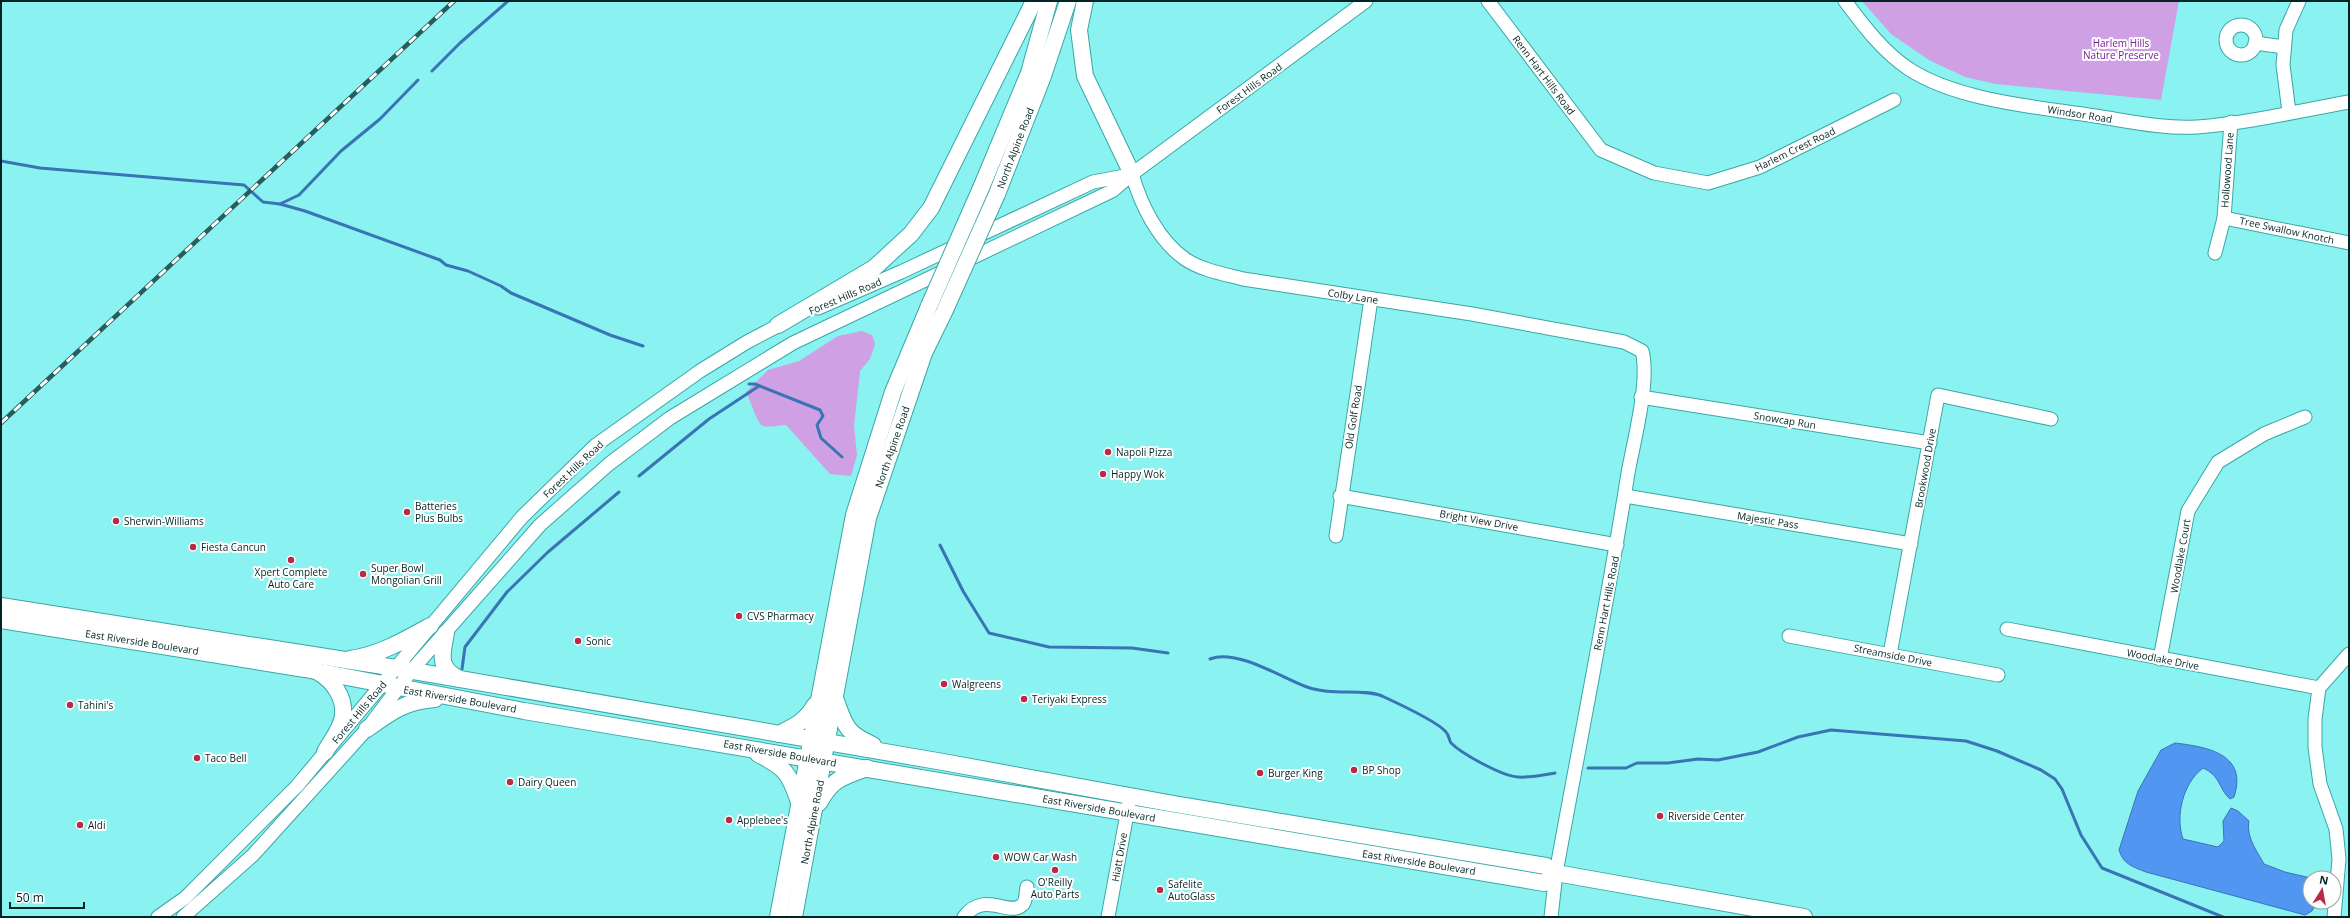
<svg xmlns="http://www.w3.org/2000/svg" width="2350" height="918" viewBox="0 0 2350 918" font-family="'Open Sans',sans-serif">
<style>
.green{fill:#d0a0e4}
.water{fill:#5197f1;stroke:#3974b4}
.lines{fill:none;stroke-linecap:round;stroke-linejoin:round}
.stream{stroke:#3974b4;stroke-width:3}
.minor-casing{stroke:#39a7a7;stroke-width:15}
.major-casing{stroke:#39a7a7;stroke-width:18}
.minor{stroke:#fff;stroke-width:13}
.major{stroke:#fff;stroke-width:16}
.rail-casing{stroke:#275d5d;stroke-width:4.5}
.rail{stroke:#fefefe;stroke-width:3;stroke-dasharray:9;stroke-linecap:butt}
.major-bridge-casing{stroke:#39a7a7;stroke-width:18;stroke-linecap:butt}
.major-bridge{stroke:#fff;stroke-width:16}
.poi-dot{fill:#ba2946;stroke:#fefefe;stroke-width:1.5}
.labels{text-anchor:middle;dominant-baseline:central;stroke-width:4;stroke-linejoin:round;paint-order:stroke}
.park-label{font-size:10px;fill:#752193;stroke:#fefefe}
.street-label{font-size:10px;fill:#012424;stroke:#fefefe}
.poi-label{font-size:10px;fill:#012424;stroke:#fefefe;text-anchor:start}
</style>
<rect width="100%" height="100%" fill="#8af2f1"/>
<g class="green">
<polygon points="1862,1 2179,1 2161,100 1996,84 1965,77 1929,60 1891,34"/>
<path d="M862,331l10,4 3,9 -5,15 -10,12 -6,55 3,29 -6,21 -21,-2 -44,-49c-6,0 -17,3 -23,1 -6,-2 -13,-27 -17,-34l22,-22 31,-9 39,-25z"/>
</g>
<path class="water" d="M2175,743c33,4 73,11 59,54l-4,2c-12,-11 -9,-23 -27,-31 -20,15 -28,48 -20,71l35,8 6,-6 -1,-20 8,-13 7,3 11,10c-3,16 8,30 15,43l21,8 26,6 -1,24h7l-5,9 -7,4 -159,-43c-13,-5 -23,-8 -27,-22l19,-59 23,-41z"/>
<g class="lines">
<g class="stream">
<polyline points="432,71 460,43 508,1"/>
<polyline points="1,161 40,168 244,185 263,202 280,204 305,211 440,260 446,265 468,271 501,286 511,293 537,304 610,335 643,346"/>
<polyline points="280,204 299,195 341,151 380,119 418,80"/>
<polyline points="749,384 755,384 820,410 823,416 817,425 821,438 842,457"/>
<polyline points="639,476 709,419 759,386"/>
<polyline points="940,545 963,591 989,633 1049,647 1132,648 1168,653"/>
<path d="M1210,659c26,-11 72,19 97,28 25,9 56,1 75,9 13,6 56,26 64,36 3,3 3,8 5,11 11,11 51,33 67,34 11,1 25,-2 37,-4"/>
<polyline points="462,669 465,647 507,592 548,552 619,492"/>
<polyline points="1588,768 1626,768 1637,763 1668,763 1698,759 1718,760 1758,752 1798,737 1831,730 1966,741 1997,751 2041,770 2055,779 2062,789 2081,835 2102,868 2223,917"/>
</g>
<defs>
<g id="minor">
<polyline points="1488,1 1601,150 1654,173 1708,183 1760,167 1894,100"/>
<path d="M1845,1c18,24 38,51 64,68 49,32 129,38 186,47 33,5 68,13 102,11 51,-4 102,-16 152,-25"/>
<circle cx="2241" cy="40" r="15"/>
<polyline points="2255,43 2284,47"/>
<polyline points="2289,112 2283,65 2286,30 2299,1"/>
<path d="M1132,174c9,31 26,66 53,85 16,11 39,15 58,20l229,35 152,28 18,9c8,30 -8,89 -14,122 -21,134 -48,267 -72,400l-5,44"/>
<polyline points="2224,218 2349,243"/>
<polyline points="2215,253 2224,218 2231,122"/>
<polyline points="818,308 901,272 1093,182 1130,175"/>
<polyline points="1641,397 1930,443"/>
<polyline points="1340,496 1617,545"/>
<polyline points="1625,496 1911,544"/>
<polyline points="1336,536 1371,299"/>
<polyline points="2007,629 2319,688"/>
<polyline points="1789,636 1998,675"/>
<polyline points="1890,654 1938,395 2051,419"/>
<polyline points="2160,659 2188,511 2218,462 2264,434 2305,417"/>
<polyline points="158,917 185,898 297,786 522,517 596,445 700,371 747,342 787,321"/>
<polyline points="183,917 253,855 367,729 411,671 540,525 609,464 670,418 793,343 1112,191 1132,174 1366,1"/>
<path d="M964,917c20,-27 45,0 58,-12 4,-3 4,-13 5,-18"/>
<polyline points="1108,917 1129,803"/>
<polyline points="2334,917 2339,859 2336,829 2320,784 2315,747 2315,719 2319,688 2349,654"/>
</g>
<g id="major">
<polyline points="1085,1 1079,30 1085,76 1132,174"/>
<polyline points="981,188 1029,73 1049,1"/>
<polyline points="997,194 1043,76 1068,1"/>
<polyline points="778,325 874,268 911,234 931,208 1034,1"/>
<polyline points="1,606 396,668 943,762 1174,804 1546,866 1556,873 1804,917"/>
<polyline points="1,620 305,669 524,711 1544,883 1556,873"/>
<path d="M446,633c-4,22 -9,35 14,46"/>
<path d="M350,659c29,-4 55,-19 80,-33"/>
<path d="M318,672c15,9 27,25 25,43 -1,13 -12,26 -18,37"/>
<path d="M835,698c10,27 10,35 38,47"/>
<path d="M367,729c24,-17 38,-28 68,-30"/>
<path d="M779,734c16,-8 27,-13 36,-29"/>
<path d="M758,754c28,14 31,19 41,48"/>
<path d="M819,803c13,-24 23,-26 48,-35"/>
<polyline points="778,917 854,515 893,392 929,306"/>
<polyline points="794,917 868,518 924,353 945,310"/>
</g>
</defs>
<use href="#minor" class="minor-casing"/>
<use href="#major" class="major-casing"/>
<use href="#minor" class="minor"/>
<use href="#major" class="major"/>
<defs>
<polyline id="rail" points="1,423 454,1"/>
</defs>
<use href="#rail" class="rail-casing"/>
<use href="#rail" class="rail"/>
<defs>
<g id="major-bridge">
<polyline points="929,306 981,188"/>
<polyline points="945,310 997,194"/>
</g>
</defs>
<use href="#major-bridge" class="major-bridge-casing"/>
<use href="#major-bridge" class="major-bridge"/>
</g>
<g class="poi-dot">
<circle cx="1108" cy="452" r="4"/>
<circle cx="1103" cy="474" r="4"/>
<circle cx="407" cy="512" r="4"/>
<circle cx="116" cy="521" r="4"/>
<circle cx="193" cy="547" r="4"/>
<circle cx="291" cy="560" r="4"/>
<circle cx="363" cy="574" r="4"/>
<circle cx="739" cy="616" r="4"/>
<circle cx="578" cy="641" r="4"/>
<circle cx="944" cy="684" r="4"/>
<circle cx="1024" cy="699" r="4"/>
<circle cx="70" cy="705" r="4"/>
<circle cx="197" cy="758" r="4"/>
<circle cx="1354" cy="770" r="4"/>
<circle cx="1260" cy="773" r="4"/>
<circle cx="510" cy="782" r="4"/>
<circle cx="1660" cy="816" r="4"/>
<circle cx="729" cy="820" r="4"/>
<circle cx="80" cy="825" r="4"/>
<circle cx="996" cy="857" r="4"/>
<circle cx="1055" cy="870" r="4"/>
<circle cx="1160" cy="890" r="4"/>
</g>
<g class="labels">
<g class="park-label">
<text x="2121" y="43">Harlem Hills<tspan x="2121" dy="12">Nature Preserve</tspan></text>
</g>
<g class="street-label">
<text transform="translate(1544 75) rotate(53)">Renn Hart Hills Road</text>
<text transform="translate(1249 88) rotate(-36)">Forest Hills Road</text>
<text transform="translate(2080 114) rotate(9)">Windsor Road</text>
<text transform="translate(1015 148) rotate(-69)">North Alpine Road</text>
<text transform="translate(1795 149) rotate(-26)">Harlem Crest Road</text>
<text transform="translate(2227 170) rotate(-86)">Hollowood Lane</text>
<text transform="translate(2287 230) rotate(12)">Tree Swallow Knotch</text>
<text transform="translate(845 296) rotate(-23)">Forest Hills Road</text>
<text transform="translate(1353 296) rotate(9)">Colby Lane</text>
<text transform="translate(1353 417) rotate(-81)">Old Golf Road</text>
<text transform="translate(1785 420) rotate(9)">Snowcap Run</text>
<text transform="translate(892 447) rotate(-71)">North Alpine Road</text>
<text transform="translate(1925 468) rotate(-80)">Brookwood Drive</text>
<text transform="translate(573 469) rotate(-43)">Forest Hills Road</text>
<text transform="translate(1479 520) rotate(10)">Bright View Drive</text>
<text transform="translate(1768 520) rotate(9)">Majestic Pass</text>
<text transform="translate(2180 556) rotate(-80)">Woodlake Court</text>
<text transform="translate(1606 603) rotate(-79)">Renn Hart Hills Road</text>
<text transform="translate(142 642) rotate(9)">East Riverside Boulevard</text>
<text transform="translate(1893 655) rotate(11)">Streamside Drive</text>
<text transform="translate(2163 659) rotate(11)">Woodlake Drive</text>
<text transform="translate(460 699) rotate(10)">East Riverside Boulevard</text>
<text transform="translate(359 712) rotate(-50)">Forest Hills Road</text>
<text transform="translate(780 753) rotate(10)">East Riverside Boulevard</text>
<text transform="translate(1099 808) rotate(10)">East Riverside Boulevard</text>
<text transform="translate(812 822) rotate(-79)">North Alpine Road</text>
<text transform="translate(1119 857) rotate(-80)">Hiatt Drive</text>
<text transform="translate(1419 862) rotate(9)">East Riverside Boulevard</text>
</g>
<g class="poi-label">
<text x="1116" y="452">Napoli Pizza</text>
<text x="1111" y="474">Happy Wok</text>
<text x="415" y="506">Batteries<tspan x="415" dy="12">Plus Bulbs</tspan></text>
<text x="124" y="521">Sherwin-Williams</text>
<text x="201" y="547">Fiesta Cancun</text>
<text x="371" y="568">Super Bowl<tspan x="371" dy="12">Mongolian Grill</tspan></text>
<text x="291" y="572" text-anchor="middle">Xpert Complete<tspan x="291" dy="12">Auto Care</tspan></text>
<text x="747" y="616">CVS Pharmacy</text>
<text x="586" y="641">Sonic</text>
<text x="952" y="684">Walgreens</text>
<text x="1032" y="699">Teriyaki Express</text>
<text x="78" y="705">Tahini's</text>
<text x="205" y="758">Taco Bell</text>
<text x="1362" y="770">BP Shop</text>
<text x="1268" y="773">Burger King</text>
<text x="518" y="782">Dairy Queen</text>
<text x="1668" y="816">Riverside Center</text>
<text x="737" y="820">Applebee's</text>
<text x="88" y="825">Aldi</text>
<text x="1004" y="857">WOW Car Wash</text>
<text x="1055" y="882" text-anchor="middle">O'Reilly<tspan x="1055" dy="12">Auto Parts</tspan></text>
<text x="1168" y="884">Safelite<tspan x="1168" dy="12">AutoGlass</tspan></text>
</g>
</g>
<rect width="2350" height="918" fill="none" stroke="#012424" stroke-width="4"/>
<g transform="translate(2322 890) rotate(11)"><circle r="19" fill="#fefefe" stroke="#99a7a7"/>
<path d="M0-3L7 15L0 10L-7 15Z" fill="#ba2946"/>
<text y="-6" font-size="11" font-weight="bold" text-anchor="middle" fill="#012424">N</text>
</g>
<path d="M10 902v6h74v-6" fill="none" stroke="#012424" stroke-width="2"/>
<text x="16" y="902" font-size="12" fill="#012424" stroke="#fefefe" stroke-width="3" paint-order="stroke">50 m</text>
</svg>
